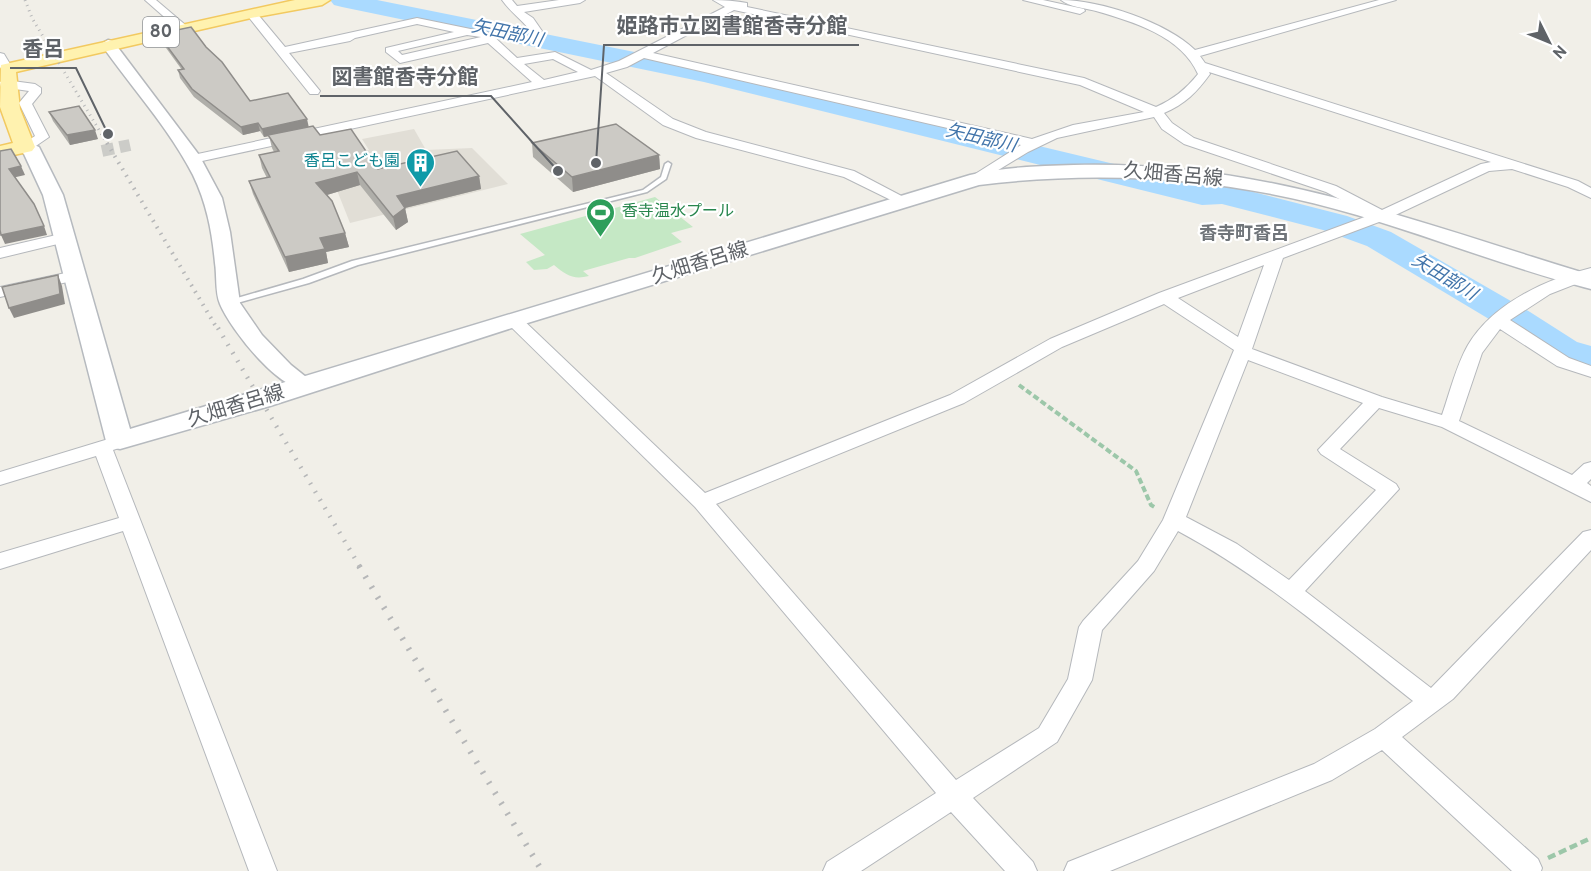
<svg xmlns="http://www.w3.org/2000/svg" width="1591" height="871" viewBox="0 0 1591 871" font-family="Overpass,'Noto Sans JP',sans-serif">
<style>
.education{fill:#e1ded6}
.green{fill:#c5e8c5}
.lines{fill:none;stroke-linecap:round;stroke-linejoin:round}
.river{fill:#aadaff;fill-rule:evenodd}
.pedestrian-tunnel{stroke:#ccccc8;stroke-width:12;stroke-dasharray:12 6;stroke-linecap:butt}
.service-casing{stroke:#b5b8bc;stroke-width:3}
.minor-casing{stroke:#b5b8bc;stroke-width:2}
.tertiary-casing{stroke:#b5b8bc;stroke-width:3}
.secondary-casing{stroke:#b6babf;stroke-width:3}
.primary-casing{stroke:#f2c960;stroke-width:3}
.path-far1{stroke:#9cc7a9;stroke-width:4;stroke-dasharray:6 3;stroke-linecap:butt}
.path{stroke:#9cc7a9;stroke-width:4.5;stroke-dasharray:8 4;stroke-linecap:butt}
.service{fill:#fff;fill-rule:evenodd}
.minor{fill:#fff;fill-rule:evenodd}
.tertiary{fill:#fff;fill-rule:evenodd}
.secondary{fill:#fff;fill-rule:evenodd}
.primary{fill:#fff2af;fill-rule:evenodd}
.rail-far3{stroke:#b6b7b8;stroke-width:3;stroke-dasharray:1 4.5;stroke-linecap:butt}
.rail-far2{stroke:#b6b7b8;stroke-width:4;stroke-dasharray:1.5 6;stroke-linecap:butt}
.rail-far1{stroke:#b6b7b8;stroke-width:4.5;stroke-dasharray:1.5 8;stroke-linecap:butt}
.rail{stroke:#b6b7b8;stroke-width:6;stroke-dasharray:2 10;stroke-linecap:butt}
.wall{fill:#afaea9}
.shaded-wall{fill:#8f8d8a}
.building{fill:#cccac5;stroke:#8f8d8a;stroke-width:1.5}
.labels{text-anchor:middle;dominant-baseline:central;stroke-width:4.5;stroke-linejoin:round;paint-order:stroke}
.far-culture-label{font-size:16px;fill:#0d838f;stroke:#fff;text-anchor:end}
.far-leisure-label{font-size:16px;fill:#27864d;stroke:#fff;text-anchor:start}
.shield{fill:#fff;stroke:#8f9295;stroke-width:1.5}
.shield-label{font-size:18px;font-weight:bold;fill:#5f6368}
.far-water-label{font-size:18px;font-style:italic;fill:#4174aa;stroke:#fff}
.far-quarter-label{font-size:18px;font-weight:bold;fill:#70757a;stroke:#fff}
.street-label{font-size:20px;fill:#5f6368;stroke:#fff}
.leader{fill:none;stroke:#5f6368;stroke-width:2}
.callout-dot{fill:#5f6368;stroke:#fff;stroke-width:2}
.callout-label{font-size:21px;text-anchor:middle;font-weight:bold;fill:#5f6368;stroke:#fff;stroke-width:4.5;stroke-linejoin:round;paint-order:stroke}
</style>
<rect width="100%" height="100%" fill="#f1efe8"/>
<polygon class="education" points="414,129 426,150 472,148 508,184 350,223 325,160 369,150 362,139"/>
<path class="green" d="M655,197l38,30 -22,6 11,9 -47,16h-6l-46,13 6,5c-16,4 -23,-1 -35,-11l-7,4 -13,1 -8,-8 19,-7 -25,-21z"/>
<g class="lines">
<polygon class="river" points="330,0 377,0 704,66 1202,185 1222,184 1347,216 1391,232 1530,312 1577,342 1591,346 1591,371 1549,358 1504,328 1367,246 1323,230 1222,204 1202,205 704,82 342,7 334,5"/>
<polyline class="pedestrian-tunnel" points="102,151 130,145"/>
<defs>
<polygon id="service" points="668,162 671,164 666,179 647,192 358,265 309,283 230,305 226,303 227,301 303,279 352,261 643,190 661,177 665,164"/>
<g id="minor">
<polygon points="145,0 156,0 189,28 187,30 179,30"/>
<path d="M502,0h10l5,6 42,-6h26l-5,3 -56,9 9,6 9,13 -6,3 -4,-1c-9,-13 -21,-20 -30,-33z"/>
<path d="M713,0c11,0 23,1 34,3v4l337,71 72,29c18,-8 30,-18 42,-33 -17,-38 -64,-52 -102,-63 -11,-3 -27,-4 -35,-11 39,0 105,22 134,50l184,-50h17l-196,56 5,7 373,118 13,7v10l-23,-11 -56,-18 -23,2 -102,48 -104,39 -31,91 130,48 60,18c8,-23 14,-49 26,-70 24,-41 78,-66 123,-77v10l-41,16 -40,26 59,38 22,8v11l-34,-11 -57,-37 -18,24 -23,68 113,54 12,-11 7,-2v17l-4,4 4,3v16l-149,-75 -63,-19 -39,41 56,35 3,5 -94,102 126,97 152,-156 8,-2v20l-138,149 -51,38 136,122 4,9 -1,3h-29l-130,-121 -50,30 -222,91h-46l4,-9 246,-98 61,-35 38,-28c-76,-60 -149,-124 -235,-170l-24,40 -52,59 -10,50 -35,62 -84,56 60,64 4,9h-32l-54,-59 -90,59h-38l4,-9 109,-69 -241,-286 -191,-187 3,-4h12l186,177 245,-98 100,-56 109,-46 211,-78 -44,-23 -142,-48 -22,-15 -8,-12 -97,21 -29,14 -51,31 -5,-1 -2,-3 2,-3 49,-31 -377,-87 -17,9 -21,6 67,46 33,13 148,39 59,31 -2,3h-10l-57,-28 -148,-39 -33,-13 -68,-49 -402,87 -7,-4 7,-4 339,-73 -44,-39 -88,20 -14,-11v-4l68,-16 -37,-8 -62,14 -5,3 -61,12 31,38 -2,3h-8l-63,-79v-4h8l30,36 132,-29 73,15 27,25 38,-6 36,18 28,-9 106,-54zM734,10l346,75 64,27 -71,13 -41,14 -379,-86zM467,35l14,2 -79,18 -4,-4zM553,59l25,13 -34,8 -20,-16zM1209,72l282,90 -10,2 -99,46 -46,-24 -142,-48 -22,-15 -8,-10c21,-9 33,-21 46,-39zM1264,265l-26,72 -60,-39zM1164,304l70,46 -71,170 -25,41 -55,60 -4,6 -11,52 -29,49 -83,52 -240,-276 248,-101 98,-56zM1248,360l115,43 -45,47 3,4 55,36 -87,90 -52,-36 -51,-27z"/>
<polygon points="1023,0 1043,0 1084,9 1085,11 1080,14"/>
<polygon points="0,53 4,54 13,69 11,72 3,72 0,67"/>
<polygon points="5,80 35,84 41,88 41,93 32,104 49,137 30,150 20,150 18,147 35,136 19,103 29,91 1,87 0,82"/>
<polygon points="65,233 70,235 73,238 70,241 0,258 0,248"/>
<polygon points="75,271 81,273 83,276 81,279 0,297 0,287"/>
<polygon points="115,437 122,439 125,443 122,447 113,450 277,871 249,871 123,531 0,569 0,553 119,518 96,456 0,485 0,472"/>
</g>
<path id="tertiary" d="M108,40l5,1 86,114 23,43 8,34 10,71 22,32 29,30 25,20 -3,5c-30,7 -82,-60 -93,-86 -5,-11 -3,-29 -5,-41 -3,-31 -8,-59 -22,-88 -24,-47 -62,-88 -92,-131z"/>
<path id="secondary" d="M25,141l14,6 24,48 67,234 840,-254c33,-8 70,-9 104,-10 188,-5 341,57 517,110v14c-79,-20 -156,-51 -234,-74 -124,-37 -250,-46 -378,-30l-458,140 -251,81 -150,43 -10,-2 -4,-6 -63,-246 -19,-41 -8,-7 2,-4z"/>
<polygon id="primary" points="295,0 330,0 322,5 251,18 16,72 20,109 35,147 32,151 0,158 0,146 13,143 0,107 1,65"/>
</defs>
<use href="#service" class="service-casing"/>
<use href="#minor" class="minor-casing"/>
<use href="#tertiary" class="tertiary-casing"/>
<use href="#secondary" class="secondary-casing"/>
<use href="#primary" class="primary-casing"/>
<polyline class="path-far1" points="1019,385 1136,471 1151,505 1156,508"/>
<polyline class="path" points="1548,858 1591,838"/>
<use href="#service" class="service"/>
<use href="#minor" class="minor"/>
<use href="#tertiary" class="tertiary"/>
<use href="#secondary" class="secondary"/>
<use href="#primary" class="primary"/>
<polyline class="rail-far3" points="25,0 32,18 108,145"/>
<polyline class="rail-far2" points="107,143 218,330"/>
<polyline class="rail-far1" points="218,328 360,567"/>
<polyline class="rail" points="359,566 542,871"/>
</g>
<g class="wall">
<polygon points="158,34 206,47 250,101 308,127 320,135 378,169 479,176 481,189 405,208 408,222 396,230 360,185 327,195 345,233 349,247 326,252 328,263 289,272 253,194 249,181 267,178 262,168 259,155 274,152 272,148 269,136 264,137 260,131 243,135 194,97 180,78 178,70 182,70 161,41"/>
<polygon points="49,112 98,139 70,145 53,121"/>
<polygon points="532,143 659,155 660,169 573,192 533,157"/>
</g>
<g class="shaded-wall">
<polygon points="307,119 309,128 264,137 262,129"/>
<polygon points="258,123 260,131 243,135 241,127"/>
<polygon points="95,130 98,139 70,145 67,135"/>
<polygon points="659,155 660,169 573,192 572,177"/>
<polygon points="21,166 25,175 12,178 9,169"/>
<polygon points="357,172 360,185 320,197 316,183"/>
<polygon points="479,176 481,189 405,208 408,222 396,230 393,217 397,196"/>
<polygon points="44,226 47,235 5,244 1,235"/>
<polygon points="345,233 349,247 326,252 328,263 289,272 285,257 320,238"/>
<polygon points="58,275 62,286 65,304 14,318 9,308"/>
</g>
<g class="building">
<polygon points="191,27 206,47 222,62 250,101 288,93 307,119 262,129 258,123 241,127 192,89 178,70 184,69 158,34"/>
<polygon points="79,106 95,130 67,135 49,112"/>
<polygon points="616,124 659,155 572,177 532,143"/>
<polygon points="313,126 320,135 351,129 378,169 457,151 479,176 397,196 405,208 393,217 357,172 316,183 332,201 345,233 320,238 325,249 285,257 249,181 270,177 259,155 279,151 268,135"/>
<polygon points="11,149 21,166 9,169 34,204 44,226 1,235 0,230 0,151"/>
<polygon points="58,275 60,294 9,308 2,287"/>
</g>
<defs>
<symbol id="building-pin" viewBox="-11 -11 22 30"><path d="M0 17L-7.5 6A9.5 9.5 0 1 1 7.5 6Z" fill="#0f9aa8" stroke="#fff"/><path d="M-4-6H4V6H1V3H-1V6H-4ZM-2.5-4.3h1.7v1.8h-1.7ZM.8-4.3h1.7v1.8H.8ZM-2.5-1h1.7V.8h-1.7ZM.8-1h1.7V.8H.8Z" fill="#fff"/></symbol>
<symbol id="stadium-pin" viewBox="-11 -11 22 30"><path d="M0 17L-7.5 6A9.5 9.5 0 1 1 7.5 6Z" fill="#2e9e5b" stroke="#fff"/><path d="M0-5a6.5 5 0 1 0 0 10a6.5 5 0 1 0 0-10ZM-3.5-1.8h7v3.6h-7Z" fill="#fff"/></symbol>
</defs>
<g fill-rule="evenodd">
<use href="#building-pin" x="404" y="146" width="33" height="45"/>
<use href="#stadium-pin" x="584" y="196" width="33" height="45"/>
</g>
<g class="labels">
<g class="far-culture-label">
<text x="400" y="162">香呂こども園</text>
</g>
<g class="far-leisure-label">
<text x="622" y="212">香寺温水プール</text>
</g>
<rect class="shield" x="143" y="17" width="36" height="30" rx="4.5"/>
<g class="shield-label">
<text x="161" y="32">80</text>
</g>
<g class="far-water-label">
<text transform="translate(507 34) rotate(12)">矢田部川</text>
<text transform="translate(981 139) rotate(13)">矢田部川</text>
<text transform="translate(1444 278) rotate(31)">矢田部川</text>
</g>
<g class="far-quarter-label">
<text x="1244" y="234">香寺町香呂</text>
</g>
<g class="street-label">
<text transform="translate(1173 176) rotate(5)">久畑香呂線</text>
<text transform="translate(700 264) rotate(-17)">久畑香呂線</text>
<text transform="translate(236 407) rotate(-17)">久畑香呂線</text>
</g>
</g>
<path class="leader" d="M596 163L604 45H859M108 134L76 68H10M558 171L491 96H320"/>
<g class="callout-dot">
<circle cx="596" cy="163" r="6"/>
<circle cx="108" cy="134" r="6"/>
<circle cx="558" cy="171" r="6"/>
</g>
<g class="callout-label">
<text x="732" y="33">姫路市立図書館香寺分館</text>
<text x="43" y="56">香呂</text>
<text x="405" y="84">図書館香寺分館</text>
</g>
<g transform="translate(1549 42) rotate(133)" stroke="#ffffff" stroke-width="4.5" paint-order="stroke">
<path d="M0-4.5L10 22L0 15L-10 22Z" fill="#5f6368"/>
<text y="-9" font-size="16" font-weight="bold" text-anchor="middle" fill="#5f6368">N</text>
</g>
</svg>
